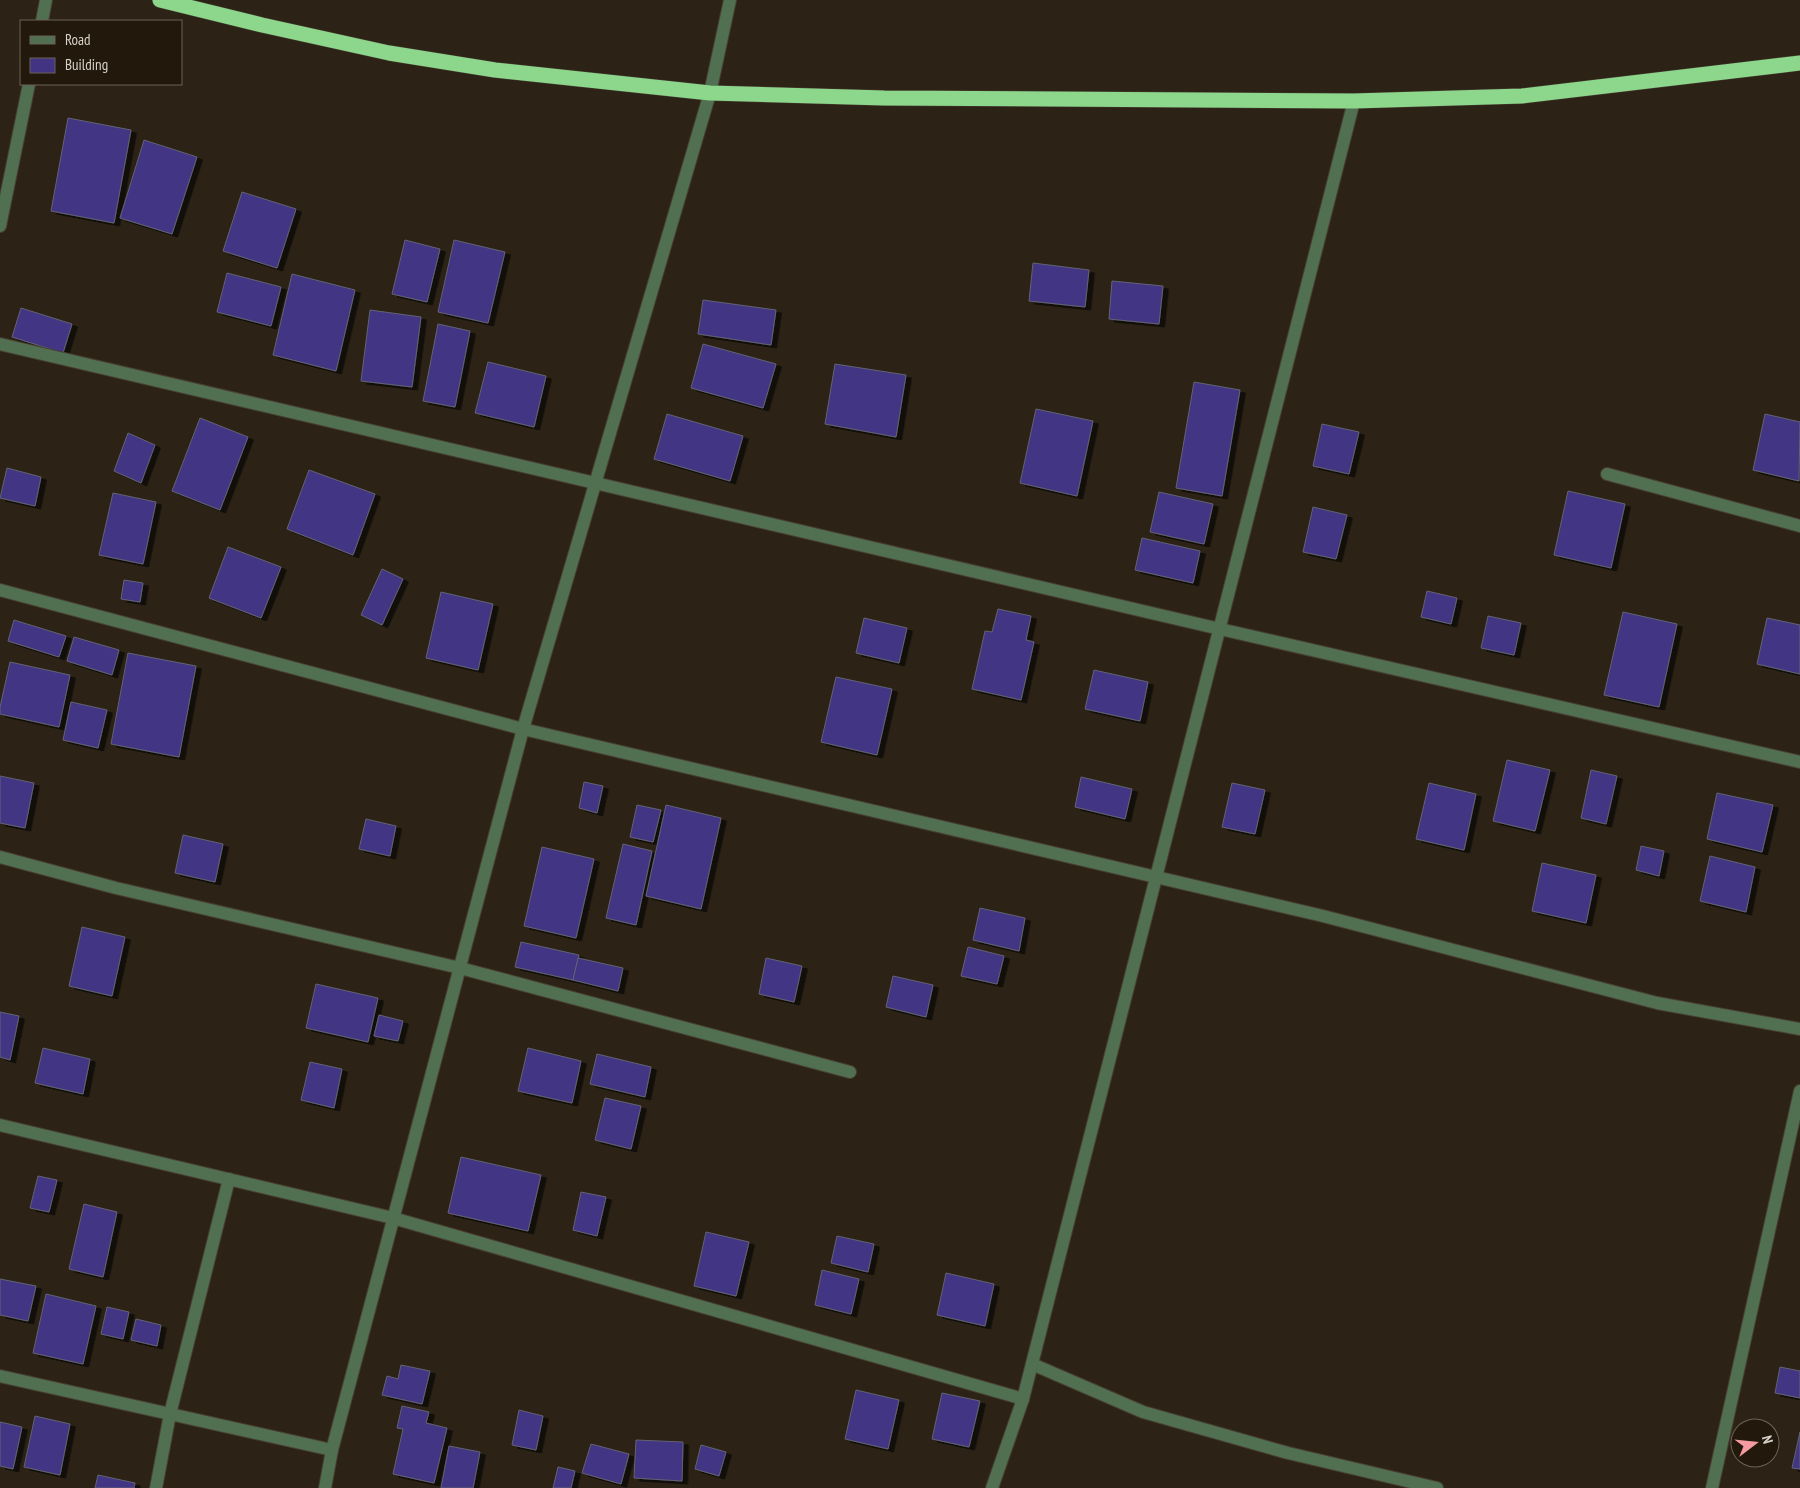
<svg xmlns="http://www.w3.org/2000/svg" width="1800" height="1488" viewBox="0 0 1800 1488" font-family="'PT Sans Narrow',sans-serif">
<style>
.building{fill:#423483;stroke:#636374;filter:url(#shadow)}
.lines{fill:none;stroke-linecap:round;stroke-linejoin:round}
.minor-casing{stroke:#483f33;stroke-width:14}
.highway-casing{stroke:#483f33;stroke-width:16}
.minor{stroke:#516f51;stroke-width:12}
.highway{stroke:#8cd78c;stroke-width:15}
</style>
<defs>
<filter id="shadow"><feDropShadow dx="5.5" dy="3" stdDeviation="0" flood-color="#0009"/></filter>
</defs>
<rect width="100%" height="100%" fill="#2c2316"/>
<g class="building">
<polygon points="68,118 131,130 114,223 51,211"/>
<polygon points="144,140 197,157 172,234 120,218"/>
<polygon points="242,192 296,209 277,268 223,251"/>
<polygon points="405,240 440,249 427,302 392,294"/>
<polygon points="454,240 505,252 488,323 438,312"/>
<polygon points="1033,263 1089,270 1085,307 1029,301"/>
<polygon points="227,273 281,287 271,326 217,312"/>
<polygon points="292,274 355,290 336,371 273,355"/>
<polygon points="1112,281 1163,286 1159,324 1109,319"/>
<polygon points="703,300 776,310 771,345 698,334"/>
<polygon points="21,308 72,324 63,353 12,337"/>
<polygon points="370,310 421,317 412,387 361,381"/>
<polygon points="438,324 470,331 455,407 423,401"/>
<polygon points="703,344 776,364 763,408 691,388"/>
<polygon points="488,362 546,376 534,427 475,413"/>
<polygon points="835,364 906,375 896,437 825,424"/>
<polygon points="1194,382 1240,390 1222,496 1176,488"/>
<polygon points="1036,409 1093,421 1077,496 1020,483"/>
<polygon points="667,414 743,436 730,481 654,459"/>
<polygon points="1765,414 1800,422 1799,481 1753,470"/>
<polygon points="200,418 248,437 220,510 172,491"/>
<polygon points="1322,424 1359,432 1349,474 1313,466"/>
<polygon points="128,433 155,445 141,483 114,471"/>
<polygon points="7,468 41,477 35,506 0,498"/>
<polygon points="309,470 375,494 353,555 287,529"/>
<polygon points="1568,491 1625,504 1611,568 1554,555"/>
<polygon points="1159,492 1213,504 1204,544 1150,532"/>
<polygon points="113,493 156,502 143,564 99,555"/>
<polygon points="1313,507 1347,515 1336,559 1303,552"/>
<polygon points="1142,538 1200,551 1193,583 1135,570"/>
<polygon points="228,547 281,567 261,618 209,598"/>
<polygon points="382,569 403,579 382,625 361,615"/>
<polygon points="124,580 143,583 140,602 121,599"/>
<polygon points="1427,591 1457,598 1451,624 1421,617"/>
<polygon points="441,592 493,604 478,670 426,658"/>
<polygon points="998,609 1031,616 1026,640 1034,642 1021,700 972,689 985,631 992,632"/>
<polygon points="1623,612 1677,624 1659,707 1604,695"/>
<polygon points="1488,616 1521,623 1514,655 1481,648"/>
<polygon points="864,618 907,628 899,663 856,653"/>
<polygon points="1767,618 1800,625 1800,674 1757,664"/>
<polygon points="14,620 66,636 59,657 8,641"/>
<polygon points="74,637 119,650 112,675 67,661"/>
<polygon points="128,653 196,666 179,757 111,744"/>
<polygon points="10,662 70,675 59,727 0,714 0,707"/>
<polygon points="1094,670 1148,682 1140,721 1085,709"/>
<polygon points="836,677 892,689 877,755 821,742"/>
<polygon points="71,702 107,710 98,748 63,740"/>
<polygon points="1507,760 1550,770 1535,831 1493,821"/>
<polygon points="1591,770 1617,776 1606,824 1581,818"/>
<polygon points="0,776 34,783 25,828 0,823"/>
<polygon points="1081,777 1132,789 1125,819 1075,807"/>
<polygon points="584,782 603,786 597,813 579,808"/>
<polygon points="1232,783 1265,790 1255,834 1222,827"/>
<polygon points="1429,783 1476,794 1464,850 1416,839"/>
<polygon points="1717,793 1773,805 1762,852 1707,839"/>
<polygon points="637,805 661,810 653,842 630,837"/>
<polygon points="666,805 721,818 701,909 646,896"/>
<polygon points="366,819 396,826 390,856 359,849"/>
<polygon points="183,835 223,844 215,882 175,873"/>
<polygon points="623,844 652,851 636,925 606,918"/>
<polygon points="1641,846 1664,851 1659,876 1636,870"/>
<polygon points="542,847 594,859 576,938 524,926"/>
<polygon points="1710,856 1755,867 1746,912 1700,901"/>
<polygon points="1542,863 1596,875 1586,923 1532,911"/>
<polygon points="980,908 1025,918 1019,951 973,940"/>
<polygon points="82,927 125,937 112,996 69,986"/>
<polygon points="521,942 579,955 573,980 515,967"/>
<polygon points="968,947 1004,956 997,984 961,976"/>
<polygon points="578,958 623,968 618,991 573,980"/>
<polygon points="766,958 802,966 794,1002 759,994"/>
<polygon points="893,976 933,985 926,1017 886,1007"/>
<polygon points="316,984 378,998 368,1042 306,1028"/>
<polygon points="0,1012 19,1016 10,1060 0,1057"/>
<polygon points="379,1015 403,1021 398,1041 374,1036"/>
<polygon points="43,1048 90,1059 83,1094 35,1083"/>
<polygon points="528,1048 581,1061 572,1103 518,1091"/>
<polygon points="597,1054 651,1067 645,1097 590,1084"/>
<polygon points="310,1062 342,1069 334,1108 301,1100"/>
<polygon points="605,1098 641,1106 631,1149 595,1140"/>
<polygon points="461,1157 541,1175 528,1231 448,1213"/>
<polygon points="38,1176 57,1180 49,1212 30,1208"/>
<polygon points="581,1192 606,1197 597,1236 573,1230"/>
<polygon points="84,1204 117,1212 103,1277 69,1269"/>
<polygon points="706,1232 749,1242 736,1296 694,1286"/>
<polygon points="837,1236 874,1244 868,1272 831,1263"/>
<polygon points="822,1270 859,1279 851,1314 815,1305"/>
<polygon points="946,1273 994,1284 985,1326 937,1315"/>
<polygon points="0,1279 36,1286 28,1321 0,1315"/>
<polygon points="46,1294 96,1306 83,1364 33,1353"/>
<polygon points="107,1307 129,1312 123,1339 101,1334"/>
<polygon points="136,1319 161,1325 157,1346 131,1340"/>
<polygon points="401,1365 430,1371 422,1404 382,1395 387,1376 398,1379"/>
<polygon points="1780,1367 1800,1371 1800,1398 1775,1393"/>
<polygon points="856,1390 899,1400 888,1449 845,1439"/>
<polygon points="942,1393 980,1401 969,1447 932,1439"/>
<polygon points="402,1406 429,1412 426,1423 447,1428 434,1483 393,1474 403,1429 397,1428"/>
<polygon points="519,1410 543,1416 536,1450 512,1445"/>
<polygon points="35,1416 70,1424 60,1475 24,1467"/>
<polygon points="0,1422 22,1427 13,1469 0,1466"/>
<polygon points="1800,1432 1800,1469 1792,1468"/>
<polygon points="636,1440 683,1442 682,1481 634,1478"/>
<polygon points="591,1444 629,1454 621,1484 582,1473"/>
<polygon points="701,1445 726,1452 719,1476 695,1469"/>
<polygon points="449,1446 480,1452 473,1488 441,1488"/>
<polygon points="558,1467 575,1471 571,1488 553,1488"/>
<polygon points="98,1475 135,1483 134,1488 95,1488"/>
</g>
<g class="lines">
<defs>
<g id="minor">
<polyline points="42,21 46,0"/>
<polyline points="0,226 29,84"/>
<polyline points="0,344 1220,629 1800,762"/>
<polyline points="1607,474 1800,526"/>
<polyline points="0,590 523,729 1323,916 1657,1003 1800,1029"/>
<polyline points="0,857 116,888 460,968 850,1072"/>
<polyline points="0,1125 393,1218 1023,1399"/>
<polyline points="1032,1364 1143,1412 1288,1453 1437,1488"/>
<polyline points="0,1376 332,1450"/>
<polyline points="156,1488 170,1414 229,1179"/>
<polyline points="325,1488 332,1450 523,729 710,93 730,0"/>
<polyline points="992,1488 1023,1399 1354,101"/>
<polyline points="1712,1488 1800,1091"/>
</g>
<polyline id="highway" points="160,0 262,25 389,53 495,70 710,93 884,98 1354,101 1522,96 1800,63"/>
</defs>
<use href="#minor" class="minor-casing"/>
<use href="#highway" class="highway-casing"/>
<use href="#minor" class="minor"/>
<use href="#highway" class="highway"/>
</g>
<rect x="20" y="20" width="162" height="65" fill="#22190c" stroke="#6b6358"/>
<rect x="30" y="36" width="25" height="8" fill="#516f51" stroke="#6b6358"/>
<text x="65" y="45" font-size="15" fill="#d8d2ca">Road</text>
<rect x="30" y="58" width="25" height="15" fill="#423483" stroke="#6b6358"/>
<text x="65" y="70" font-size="15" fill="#d8d2ca">Building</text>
<g transform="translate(1755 1443) rotate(74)"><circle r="24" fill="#22190c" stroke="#6b6358"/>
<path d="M0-4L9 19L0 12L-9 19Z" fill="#f49aa0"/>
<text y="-8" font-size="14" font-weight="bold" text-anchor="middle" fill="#d8d2ca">N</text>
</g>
</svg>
